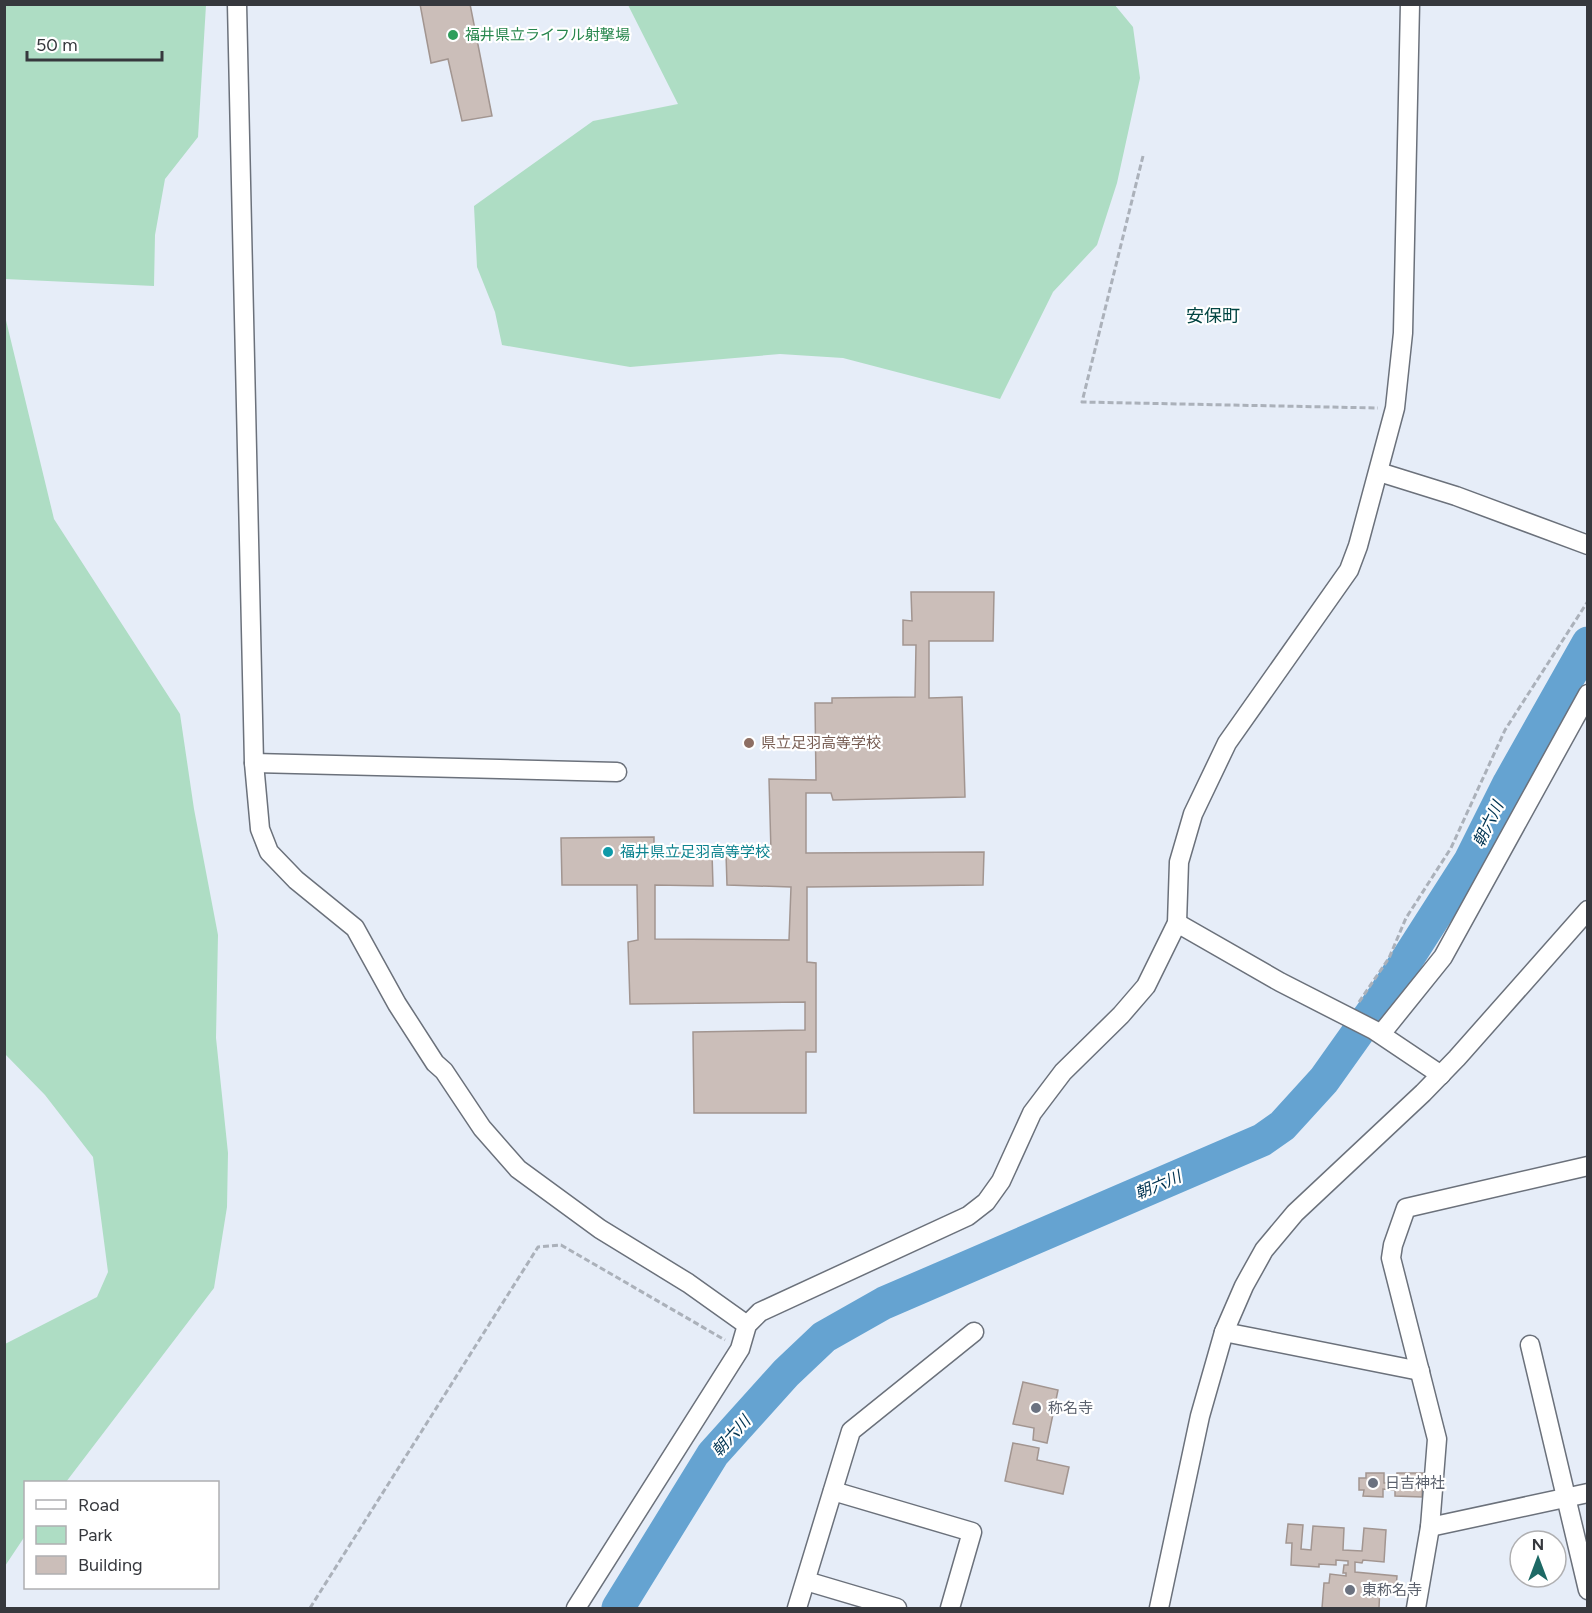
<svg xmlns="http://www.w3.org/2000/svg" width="1592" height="1613" viewBox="0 0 1592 1613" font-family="Figtree,'Noto Sans JP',sans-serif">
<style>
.green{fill:#aeddc4}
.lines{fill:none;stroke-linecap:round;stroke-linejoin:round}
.river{stroke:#65a3d1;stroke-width:33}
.building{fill:#cbbeb9;stroke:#a29590;stroke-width:1.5}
.minor-casing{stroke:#6b717b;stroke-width:21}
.path{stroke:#abb1ba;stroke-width:3;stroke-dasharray:6 3;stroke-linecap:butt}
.minor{stroke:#fff;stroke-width:18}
.leisure-dot{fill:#2e9e5b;stroke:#fff;stroke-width:2}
.education-dot{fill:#8d6e63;stroke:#fff;stroke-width:2}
.culture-dot{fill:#0f9aa8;stroke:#fff;stroke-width:2}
.worship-dot{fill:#6b7280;stroke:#fff;stroke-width:2}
.labels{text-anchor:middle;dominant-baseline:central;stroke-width:4.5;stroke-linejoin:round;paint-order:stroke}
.leisure-label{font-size:15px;fill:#27864d;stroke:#fff;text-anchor:start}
.education-label{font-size:15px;fill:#785e54;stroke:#fff;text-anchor:start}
.culture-label{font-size:15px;fill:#0d838f;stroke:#fff;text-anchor:start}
.worship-label{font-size:15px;fill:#5b616d;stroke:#fff;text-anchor:start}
.water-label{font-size:16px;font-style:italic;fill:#003452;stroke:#fff}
.quarter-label{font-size:18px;fill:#024542;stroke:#fff}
</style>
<rect width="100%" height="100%" fill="#e6edf8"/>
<g class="green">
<polygon points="5,4 206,5 198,137 165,179 155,235 154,286 5,279"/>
<polygon points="1114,4 1133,27 1140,78 1117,183 1097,245 1053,292 1000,399 843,358 780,354 630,367 502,345 495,312 477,267 474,206 593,121 678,104 628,5"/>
<polygon points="4,312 54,519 180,714 194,809 218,935 216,1038 228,1153 227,1207 214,1288 66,1482 26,1482 25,1536 5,1566 5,1344 97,1297 108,1272 93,1157 45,1095 5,1054"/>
</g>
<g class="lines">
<polyline class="river" points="618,1608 713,1454 786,1373 824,1337 884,1303 1262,1140 1282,1126 1324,1080 1383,997 1470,861 1509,783 1588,643"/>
</g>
<g class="building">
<polygon points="420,4 470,4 492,116 462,121 448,59 431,63"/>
<polygon points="911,592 994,592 993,641 929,641 929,698 962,697 965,797 833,800 831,793 806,793 806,853 984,852 983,885 807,887 807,962 816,963 816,1052 806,1052 806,1113 694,1113 693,1032 805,1030 805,1002 630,1004 628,942 638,940 637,885 562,885 561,838 654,837 654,853 712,853 713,886 655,885 655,939 789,940 791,887 727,885 726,853 771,852 769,779 816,780 815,703 832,703 832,698 915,697 916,645 903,645 903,620 912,621"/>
<polygon points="1023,1382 1058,1390 1047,1443 1033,1440 1034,1428 1013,1424"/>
<polygon points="1013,1443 1039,1448 1037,1460 1069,1467 1063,1494 1005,1481"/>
<polygon points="1366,1473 1384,1473 1384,1483 1397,1483 1397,1473 1423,1473 1422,1497 1395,1496 1395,1490 1383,1489 1383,1497 1363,1496 1364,1490 1359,1490 1359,1478 1366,1478"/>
<polygon points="1288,1524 1303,1525 1301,1549 1311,1550 1313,1526 1344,1528 1343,1550 1362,1551 1364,1528 1386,1530 1384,1562 1363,1560 1362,1563 1355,1562 1355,1572 1397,1576 1396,1588 1380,1586 1379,1608 1322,1608 1324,1583 1329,1583 1330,1574 1346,1576 1346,1573 1343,1573 1344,1565 1348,1565 1348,1561 1336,1560 1336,1565 1319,1564 1319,1567 1291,1565 1292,1543 1286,1543"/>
</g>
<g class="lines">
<defs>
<g id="minor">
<polyline points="237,4 254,763 260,829 269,852 296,880 355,928 397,1004 435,1063 444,1071 482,1128 518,1169 600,1229 688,1283 747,1325"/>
<polyline points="1379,472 1456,496 1588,545"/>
<polyline points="254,763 617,772"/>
<polyline points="1177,923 1280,982 1374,1030 1441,1075"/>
<polyline points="1381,1034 1443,957 1588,694"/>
<polyline points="1224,1332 1420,1371"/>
<polyline points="1530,1345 1588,1590"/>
<polyline points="833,1491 972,1532 950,1608"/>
<polyline points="1430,1527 1588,1493"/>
<polyline points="806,1581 897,1608"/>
<polyline points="576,1608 740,1349 747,1325 760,1312 968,1216 986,1202 1001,1181 1032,1113 1063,1072 1121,1015 1146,986 1177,923 1179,862 1193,814 1227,743 1349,570 1358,546 1395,408 1403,333 1410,4"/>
<polyline points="797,1608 851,1431 974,1332"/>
<polyline points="1159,1608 1200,1416 1224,1332 1244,1286 1264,1250 1295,1213 1423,1093 1457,1058 1588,910"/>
<polyline points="1416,1608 1430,1527 1437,1439 1391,1258 1393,1245 1406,1208 1588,1166"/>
</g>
</defs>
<use href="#minor" class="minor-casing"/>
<g class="path">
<polyline points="1143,156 1082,402 1378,408"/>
<polyline points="1359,1002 1389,958 1406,918 1451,848 1505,730 1588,601"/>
<polyline points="310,1608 538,1247 561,1245 725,1340"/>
</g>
<use href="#minor" class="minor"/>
</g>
<circle class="leisure-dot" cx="453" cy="35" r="6"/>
<circle class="education-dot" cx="749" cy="743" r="6"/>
<circle class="culture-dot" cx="608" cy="852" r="6"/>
<g class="worship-dot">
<circle cx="1036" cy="1408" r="6"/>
<circle cx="1373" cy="1483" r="6"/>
<circle cx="1350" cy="1590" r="6"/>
</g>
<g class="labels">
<g class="leisure-label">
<text x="465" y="35">福井県立ライフル射撃場</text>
</g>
<g class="education-label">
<text x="761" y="743">県立足羽高等学校</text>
</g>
<g class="culture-label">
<text x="620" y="852">福井県立足羽高等学校</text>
</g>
<g class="worship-label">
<text x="1048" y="1408">称名寺</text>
<text x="1385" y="1483">日吉神社</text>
<text x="1362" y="1590">東称名寺</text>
</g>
<g class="water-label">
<text transform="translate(1488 824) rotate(-64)">朝六川</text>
<text transform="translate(1158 1185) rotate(-23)">朝六川</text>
<text transform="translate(731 1436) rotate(-48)">朝六川</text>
</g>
<g class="quarter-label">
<text x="1213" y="316">安保町</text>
</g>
</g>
<rect width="1592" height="1613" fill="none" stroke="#36383d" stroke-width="12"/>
<rect x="24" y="1481" width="195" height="108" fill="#ffffff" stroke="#afafb1" stroke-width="1.5"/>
<rect x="36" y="1500" width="30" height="9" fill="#ffffff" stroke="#afafb1" stroke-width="1.5"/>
<text x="78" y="1511" font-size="18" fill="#36383d">Road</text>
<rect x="36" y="1526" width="30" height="18" fill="#aeddc4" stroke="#afafb1" stroke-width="1.5"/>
<text x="78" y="1541" font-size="18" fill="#36383d">Park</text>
<rect x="36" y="1556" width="30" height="18" fill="#cbbeb9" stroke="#afafb1" stroke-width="1.5"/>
<text x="78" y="1571" font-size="18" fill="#36383d">Building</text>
<g transform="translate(1538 1559)"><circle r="28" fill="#ffffff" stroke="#afafb1" stroke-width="1.5"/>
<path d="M0-4.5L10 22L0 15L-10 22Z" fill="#1d6965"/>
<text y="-9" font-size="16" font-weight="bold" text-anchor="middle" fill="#36383d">N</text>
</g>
<path d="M27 51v9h135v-9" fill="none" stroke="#36383d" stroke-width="3"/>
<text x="36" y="51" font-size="18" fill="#36383d" stroke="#ffffff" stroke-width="4.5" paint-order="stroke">50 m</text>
</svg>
